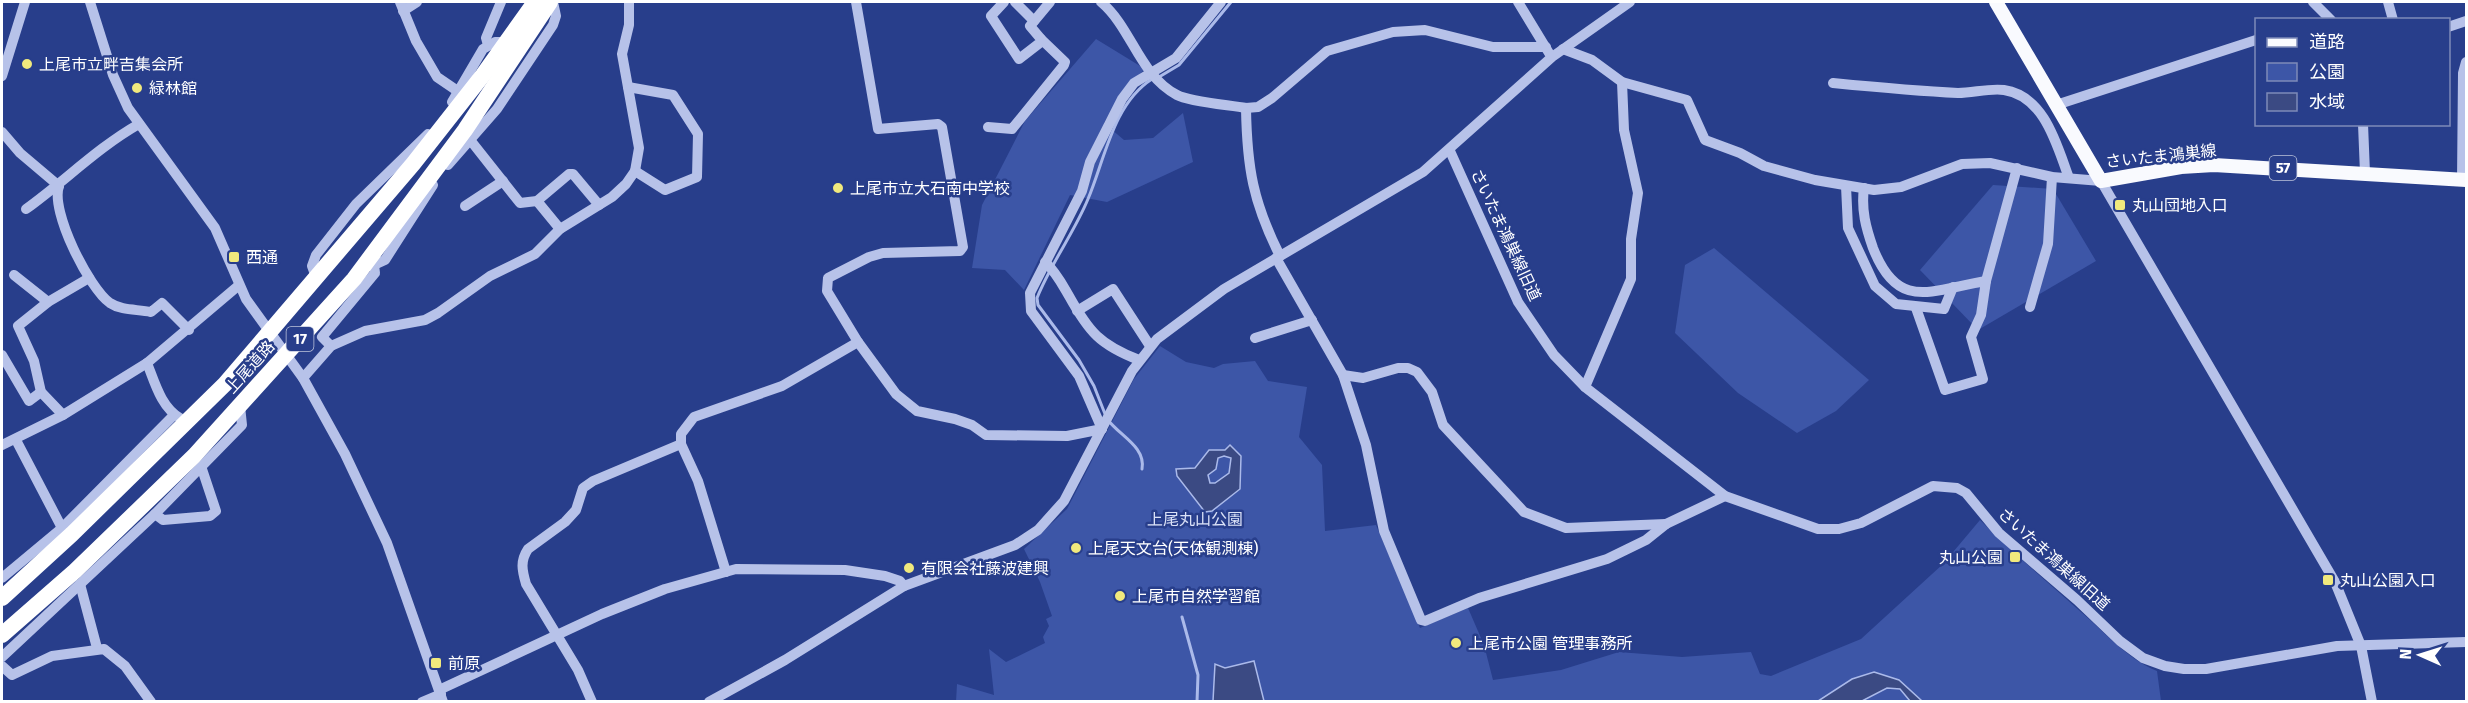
<svg xmlns="http://www.w3.org/2000/svg" width="2468" height="703" viewBox="0 0 2468 703" font-family="'Fira Sans','Noto Sans JP',sans-serif">
<style>
.green{fill:#3d56a7}
.water{fill:#3b4a83;stroke:#abbaea;stroke-width:1.5;fill-rule:evenodd}
.lines{fill:none;stroke-linecap:round;stroke-linejoin:round}
.stream{stroke:#abbaea;stroke-width:3}
.minor{stroke:#b7c2e9;stroke-width:10}
.major{stroke:#f9fafe;stroke-width:14}
.highway{stroke:#fff;stroke-width:16}
.poi-dot{fill:#f1e97d;stroke:#283e8b;stroke-width:2}
.labels{text-anchor:middle;dominant-baseline:central;stroke-width:5;stroke-linejoin:round;paint-order:stroke}
.shield{fill:#283e8b;stroke:#bec5dc;stroke-width:1.5}
.shield-label{font-size:15px;font-weight:bold;fill:#fff}
.poi-label{font-size:16px;fill:#fff;stroke:#283e8b;text-anchor:start}
.street-label{font-size:16px;fill:#fff;stroke:#283e8b}
.park-label{font-size:16px;fill:#dae1f7;stroke:#283e8b}
</style>
<rect width="100%" height="100%" fill="#283e8b"/>
<g class="green">
<polygon points="1096,39 1145,69 1123,91 1104,123 1124,140 1153,138 1183,113 1193,162 1107,202 1070,195 1024,290 1005,270 972,268 982,205 1025,121"/>
<polygon points="1993,185 2053,189 2096,261 1978,330 1920,270"/>
<polygon points="1714,248 1869,380 1836,411 1797,433 1738,393 1675,333 1685,265"/>
<path d="M1160,346l26,16 28,6 9,-4 32,-3 13,20 39,6 -8,50 23,28 3,66 51,-6 44,103 48,-20 16,37 9,35 68,-10 58,-18 63,5 69,-5 9,22 11,2 90,-37 82,-75 37,-44c35,35 72,66 109,99 22,20 40,40 68,52l4,30 -1205,1 1,-18 37,11 -5,-46 17,13 39,-19 -2,-6 6,-11 -3,-7 6,-3 -12,-34 -16,-33 43,-40 67,-130z"/>
</g>
<g class="water">
<path d="M1230,445l11,11 -1,33 -28,22 -7,1 -28,-36 -1,-7 19,-1 14,-18h16zM1224,456l7,2 -2,15 -14,10h-5l-2,-8 8,-6 2,-11z"/>
<polygon points="1254,661 1264,701 1213,701 1215,664 1225,668"/>
<polygon points="1874,672 1899,680 1922,701 1910,701 1900,689 1887,688 1862,701 1818,701 1852,679"/>
</g>
<g class="lines">
<g class="stream">
<polyline points="1159,77 1179,65 1231,2"/>
<path d="M1105,414l-11,-28 -15,-26 -41,-55 -1,-7c14,-35 37,-65 51,-99 17,-40 25,-95 64,-120"/>
<path d="M1108,420c12,16 38,27 34,49"/>
<polyline points="1182,617 1198,675 1197,702"/>
</g>
<g class="minor">
<polyline points="90,2 113,75 128,108 215,228 246,299 303,378 345,454 387,543 443,702"/>
<polyline points="400,2 416,41 437,77 459,92"/>
<polyline points="856,2 878,129 938,124 942,127 963,247 960,251 883,253 869,257 828,278 827,291 858,342 896,394 917,411 955,419 972,425 986,435 1067,436 1102,429"/>
<polyline points="1004,2 991,16 1019,59 1041,42 1041,39 1030,26 1050,2"/>
<polyline points="1015,2 1034,21"/>
<path d="M1101,2c31,26 38,73 76,93 13,7 53,10 69,13l12,-1 14,-9 55,-47 66,-19 32,-2 68,17h53"/>
<polyline points="1518,2 1549,53"/>
<polyline points="2313,2 2331,20"/>
<polyline points="2388,2 2393,20"/>
<polyline points="403,11 417,2"/>
<polyline points="2448,27 2466,21"/>
<polyline points="488,45 486,38 501,2"/>
<polyline points="1563,49 1592,60 1622,82 1687,100 1705,140 1740,153 1764,166 1815,180 1874,190 1901,187 1962,164 1990,163 2052,177 2101,181 2335,582 2361,646 2372,702"/>
<polyline points="2,76 25,2"/>
<path d="M1833,83c41,4 83,8 125,10 15,0 31,-5 46,-3 41,6 53,56 65,88"/>
<polyline points="628,87 673,95 698,134 697,177 665,190 635,171"/>
<polyline points="452,102 483,49 495,42 506,42"/>
<polyline points="2056,105 2256,40"/>
<path d="M1246,108c1,60 7,94 34,148"/>
<polyline points="2363,124 2365,173"/>
<polyline points="988,127 1012,129 1064,65 1065,62 1041,39"/>
<polyline points="2,132 20,153 59,186"/>
<polyline points="471,141 520,203 537,201 569,174 573,174 599,205"/>
<polyline points="1450,151 1518,302 1554,355 1585,387 1725,496 1818,529 1839,529 1861,523 1933,486 1957,488 1966,493 1999,533 2077,600 2120,641 2143,658 2165,666 2184,669 2206,669 2337,646 2466,642"/>
<polyline points="448,165 497,109 553,25 556,16 553,2"/>
<polyline points="2462,180 2463,73 2466,62"/>
<path d="M59,186c-9,25 30,102 51,117 12,8 27,6 41,9l11,-9 27,27"/>
<polyline points="1846,186 1848,228 1875,286 1896,304 1944,309 1953,287"/>
<path d="M1864,188c-3,22 2,40 9,60 25,64 58,42 113,33"/>
<polyline points="537,201 560,229"/>
<polyline points="465,206 503,181"/>
<path d="M26,209c39,-28 71,-61 113,-85"/>
<polyline points="1276,258 1343,375 1366,445 1384,531 1421,620 1425,621 1479,598 1607,559 1646,540 1666,524 1725,496"/>
<path d="M1045,262c11,10 17,22 24,34 20,36 31,49 70,64"/>
<polyline points="366,264 374,265 385,260 433,185"/>
<polyline points="14,275 48,302"/>
<polyline points="316,277 312,266 316,255 356,204 428,134"/>
<polyline points="2030,307 2048,244 2052,177"/>
<polyline points="1916,308 1945,390 1983,379 1971,337 1981,315 1986,281 2017,168"/>
<polyline points="1077,311 1113,289 1150,346"/>
<polyline points="1255,338 1312,320"/>
<polyline points="331,346 322,337 375,273 374,265"/>
<polyline points="2,355 29,401 41,392"/>
<path d="M147,363c8,20 14,44 33,55"/>
<polyline points="1343,375 1363,378 1398,368 1408,368 1417,372 1432,392 1443,425 1524,512 1566,528 1666,524"/>
<polyline points="303,378 331,346 365,331 425,320 438,313 490,276 535,254 560,229 612,197 626,184 635,171 639,148 622,54 629,25 629,2"/>
<polyline points="1585,387 1631,279 1631,239 1638,193 1624,130 1622,82"/>
<polyline points="63,415 41,392 34,361 18,326 48,302 89,278"/>
<polyline points="1102,429 1079,376 1031,311 1030,293 1082,191 1090,162 1122,99 1134,83 1176,58 1221,2"/>
<polyline points="16,440 62,528"/>
<polyline points="2,445 63,415 147,363 238,286"/>
<polyline points="155,514 242,425 240,406"/>
<polyline points="726,572 698,481 681,444 681,434 694,417 782,386 858,342"/>
<polyline points="2,578 62,528 174,415"/>
<polyline points="80,584 97,648"/>
<polyline points="2,657 155,514 163,520 210,516 216,511 202,469"/>
<polyline points="2,666 12,675 52,656 104,649 125,666 151,702"/>
<polyline points="439,690 602,614 665,589 736,569 845,570 885,576 900,581 904,586"/>
<polyline points="422,702 441,694"/>
<path d="M592,702l-14,-32 -52,-86c-4,-14 -6,-23 2,-35l37,-27 11,-12 7,-22 10,-7 88,-37"/>
<polyline points="709,702 785,660 904,586 1015,545 1038,530 1064,501 1132,371 1157,339 1224,289 1423,172 1552,57 1630,2"/>
</g>
<polyline class="major" points="1996,2 2101,181 2181,167 2214,165 2466,180"/>
<g class="highway">
<polyline points="2,598 72,534 225,384 413,164 483,75 535,2"/>
<polyline points="2,635 75,571 194,456 354,279 465,130 550,2"/>
</g>
</g>
<g class="poi-dot">
<circle cx="27" cy="64" r="6"/>
<circle cx="137" cy="88" r="6"/>
<circle cx="838" cy="188" r="6"/>
<rect x="2114" y="199" width="12" height="12" rx="3"/>
<rect x="228" y="251" width="12" height="12" rx="3"/>
<circle cx="1076" cy="548" r="6"/>
<rect x="2009" y="551" width="12" height="12" rx="3"/>
<circle cx="909" cy="568" r="6"/>
<rect x="2322" y="574" width="12" height="12" rx="3"/>
<circle cx="1120" cy="596" r="6"/>
<circle cx="1456" cy="643" r="6"/>
<rect x="430" y="657" width="12" height="12" rx="3"/>
</g>
<g class="labels">
<g class="shield">
<rect x="2269.5" y="156" width="27" height="24" rx="4.5"/>
<rect x="286.5" y="327" width="27" height="24" rx="4.5"/>
</g>
<g class="shield-label">
<text x="2283" y="168">57</text>
<text x="300" y="339">17</text>
</g>
<g class="poi-label">
<text x="39" y="64">上尾市立畔吉集会所</text>
<text x="149" y="88">緑林館</text>
<text x="850" y="188">上尾市立大石南中学校</text>
<text x="2132" y="205">丸山団地入口</text>
<text x="246" y="257">西通</text>
<text x="1088" y="548">上尾天文台(天体観測棟)</text>
<text x="2003" y="557" text-anchor="end">丸山公園</text>
<text x="921" y="568">有限会社藤波建興</text>
<text x="2340" y="580">丸山公園入口</text>
<text x="1132" y="596">上尾市自然学習館</text>
<text x="1468" y="643">上尾市公園 管理事務所</text>
<text x="448" y="663">前原</text>
</g>
<g class="street-label">
<text transform="translate(2161 156) rotate(-6)">さいたま鴻巣線</text>
<text transform="translate(1506 235) rotate(65)">さいたま鴻巣線旧道</text>
<text transform="translate(250 367) rotate(-48)">上尾道路</text>
<text transform="translate(2054 559) rotate(42)">さいたま鴻巣線旧道</text>
</g>
<g class="park-label">
<text x="1195" y="519">上尾丸山公園</text>
</g>
</g>
<rect width="2468" height="703" fill="none" stroke="#ffffff" stroke-width="6"/>
<rect x="2255" y="18" width="195" height="108" fill="#283e8b" stroke="#7e8bb9" stroke-width="1.5"/>
<rect x="2267" y="38" width="30" height="9" fill="#f9fafe" stroke="#7e8bb9" stroke-width="1.5"/>
<text x="2309" y="48" font-size="18" fill="#ffffff">道路</text>
<rect x="2267" y="63" width="30" height="18" fill="#3d56a7" stroke="#7e8bb9" stroke-width="1.5"/>
<text x="2309" y="78" font-size="18" fill="#ffffff">公園</text>
<rect x="2267" y="93" width="30" height="18" fill="#3b4a83" stroke="#7e8bb9" stroke-width="1.5"/>
<text x="2309" y="108" font-size="18" fill="#ffffff">水域</text>
<g transform="translate(2420 655) rotate(273)" stroke="#283e8b" stroke-width="4.5" paint-order="stroke">
<path d="M0-4.5L10 22L0 15L-10 22Z" fill="#ffffff"/>
<text y="-9" font-size="16" font-weight="bold" text-anchor="middle" fill="#ffffff">N</text>
</g>
</svg>
